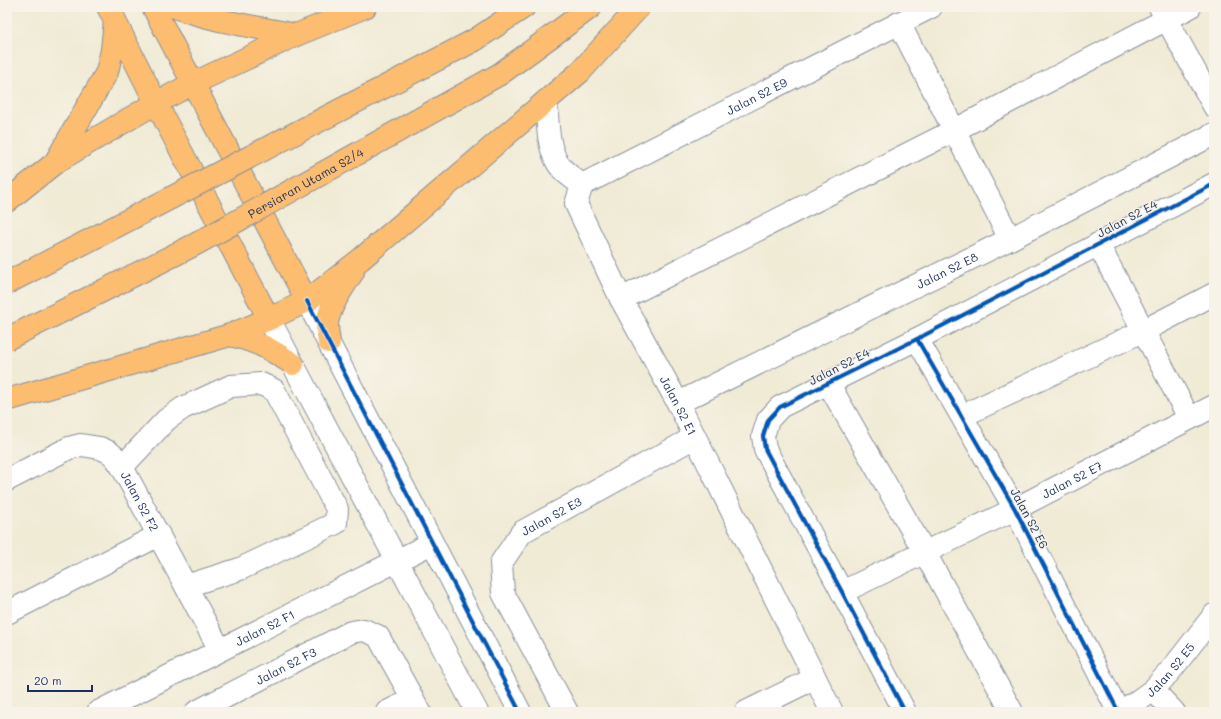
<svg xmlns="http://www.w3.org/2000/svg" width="1221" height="719" viewBox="0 0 1221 719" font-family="Mali,sans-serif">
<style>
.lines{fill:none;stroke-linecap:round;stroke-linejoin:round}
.minor-casing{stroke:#868d9a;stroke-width:24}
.major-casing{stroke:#868d9a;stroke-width:24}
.minor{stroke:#fff;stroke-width:22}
.major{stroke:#fcbd6f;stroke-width:22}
.major-bridge-casing{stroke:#868d9a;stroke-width:24;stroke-linecap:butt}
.major-bridge{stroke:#fcbd6f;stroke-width:22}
.cycleway-casing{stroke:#f7f3e8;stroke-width:6}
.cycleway{stroke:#0057b8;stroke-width:4}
.labels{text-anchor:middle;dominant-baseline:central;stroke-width:3;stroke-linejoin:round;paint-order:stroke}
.street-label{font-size:12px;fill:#1b2f5e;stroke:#f7f3e8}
</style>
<rect width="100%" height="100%" fill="#f7f3e8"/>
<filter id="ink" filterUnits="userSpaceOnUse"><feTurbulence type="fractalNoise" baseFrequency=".025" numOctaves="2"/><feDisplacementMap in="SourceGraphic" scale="8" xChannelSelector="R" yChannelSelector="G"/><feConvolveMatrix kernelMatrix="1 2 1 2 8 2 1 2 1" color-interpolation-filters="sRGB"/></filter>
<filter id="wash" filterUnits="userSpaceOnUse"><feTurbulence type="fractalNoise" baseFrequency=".012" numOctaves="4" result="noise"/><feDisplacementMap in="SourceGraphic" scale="16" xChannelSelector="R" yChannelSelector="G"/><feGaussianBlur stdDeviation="0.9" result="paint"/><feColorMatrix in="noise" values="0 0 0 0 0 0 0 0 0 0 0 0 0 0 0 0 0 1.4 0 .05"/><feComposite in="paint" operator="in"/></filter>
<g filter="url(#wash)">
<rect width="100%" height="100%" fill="#f0ebd5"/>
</g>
<g filter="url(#ink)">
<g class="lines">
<defs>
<g id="minor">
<polyline points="1160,7 1214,106"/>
<polyline points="899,23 1010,239"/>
<path d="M546,101c2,19 1,41 10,59 5,11 17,18 26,25"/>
<path id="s1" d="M582,185l-6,19 45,95 57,104 154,309"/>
<path id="s2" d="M582,185l349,-178"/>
<polyline points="1098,244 1189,418"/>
<polyline points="621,299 955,130 1190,7"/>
<polyline points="307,301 520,712"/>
<polyline points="269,319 477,712"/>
<polyline points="917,339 1015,509 1118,711"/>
<polyline points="828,383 925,553 1012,712"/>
<path id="s3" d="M678,403l332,-164 204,-105"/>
<polyline points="962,416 1143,331 1214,294"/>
<polyline points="122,467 166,420 183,408 231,386 261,384 274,390 337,509 336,523 240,569 186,586"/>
<path id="s4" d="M7,480l62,-32 12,-3 19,3 9,4 6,5 7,10 98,183"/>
<path id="s5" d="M842,592l173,-83 199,-103"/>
<polyline points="7,613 159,535"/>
<polyline points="1153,690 1174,712"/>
<path id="s6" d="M98,712l334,-169"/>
<path id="s7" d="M196,712l155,-80 13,-2 14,6 42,76"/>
<polyline points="387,712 413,699"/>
<path id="s8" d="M567,712l-64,-119 -2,-30 21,-31 173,-95"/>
<polyline points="746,712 815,678"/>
<polyline points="905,712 842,592 765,449 763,436 768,420 780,407 917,339 1214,184"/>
<path id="s9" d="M1117,712l18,-9 18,-13 19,-21 42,-54"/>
</g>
<g id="major">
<polyline points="108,7 156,103 269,319"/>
<polyline points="153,7 307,301"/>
<path d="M175,7c37,14 82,20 121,28"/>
<polyline points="475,40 524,7"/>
<polyline points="500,74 591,7"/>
<polyline points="56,161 107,72 112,50 115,20"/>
<polyline points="7,201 56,162 156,103 192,84 296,35 365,7"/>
<path d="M230,335c27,6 40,14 63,29"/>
<path d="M329,342c-1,-6 -2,-13 -2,-19 3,-18 16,-35 26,-51"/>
<polyline points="7,400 230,335 269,319 307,301 361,259 580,72 639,7"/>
</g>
</defs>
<use href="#minor" class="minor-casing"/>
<use href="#major" class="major-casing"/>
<use href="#minor" class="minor"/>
<use href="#major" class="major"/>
<defs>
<g id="major-bridge">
<polyline points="7,283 475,40"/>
<path id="s10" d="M7,339l189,-95 304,-170"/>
</g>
</defs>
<use href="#major-bridge" class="major-bridge-casing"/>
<use href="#major-bridge" class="major-bridge"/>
<defs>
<g id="cycleway">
<polyline points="307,301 520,712"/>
<polyline points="917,339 1015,509 1118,711"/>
<polyline points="905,712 842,592 765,449 763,436 768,420 780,407 917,339 1214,184"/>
</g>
</defs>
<use href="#cycleway" class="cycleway-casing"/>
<use href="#cycleway" class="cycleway"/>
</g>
</g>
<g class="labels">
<g class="street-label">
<text stroke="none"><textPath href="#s2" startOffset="196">Jalan S2 E9</textPath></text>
<text stroke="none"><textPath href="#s10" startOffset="337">Persiaran Utama S2/4</textPath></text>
<text transform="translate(1127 218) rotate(-28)">Jalan S2 E4</text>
<text stroke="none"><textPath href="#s3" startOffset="300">Jalan S2 E8</textPath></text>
<text transform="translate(839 366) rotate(-27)">Jalan S2 E4</text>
<text stroke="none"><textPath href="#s1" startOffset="246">Jalan S2 E1</textPath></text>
<text stroke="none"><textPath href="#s5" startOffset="256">Jalan S2 E7</textPath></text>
<text stroke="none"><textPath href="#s4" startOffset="170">Jalan S2 F2</textPath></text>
<text stroke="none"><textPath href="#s8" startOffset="236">Jalan S2 E3</textPath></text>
<text transform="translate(1030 518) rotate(62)">Jalan S2 E6</text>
<text stroke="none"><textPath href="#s6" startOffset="187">Jalan S2 F1</textPath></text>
<text stroke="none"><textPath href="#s7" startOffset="101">Jalan S2 F3</textPath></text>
<text stroke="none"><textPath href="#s9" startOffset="69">Jalan S2 E5</textPath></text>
</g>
</g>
<rect width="1221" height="719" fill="none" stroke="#f7f3e8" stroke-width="24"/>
<path d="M28 685v6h64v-6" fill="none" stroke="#1b2f5e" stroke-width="2"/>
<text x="34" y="685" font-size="12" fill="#1b2f5e" stroke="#f7f3e8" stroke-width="3" paint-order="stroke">20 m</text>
</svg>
